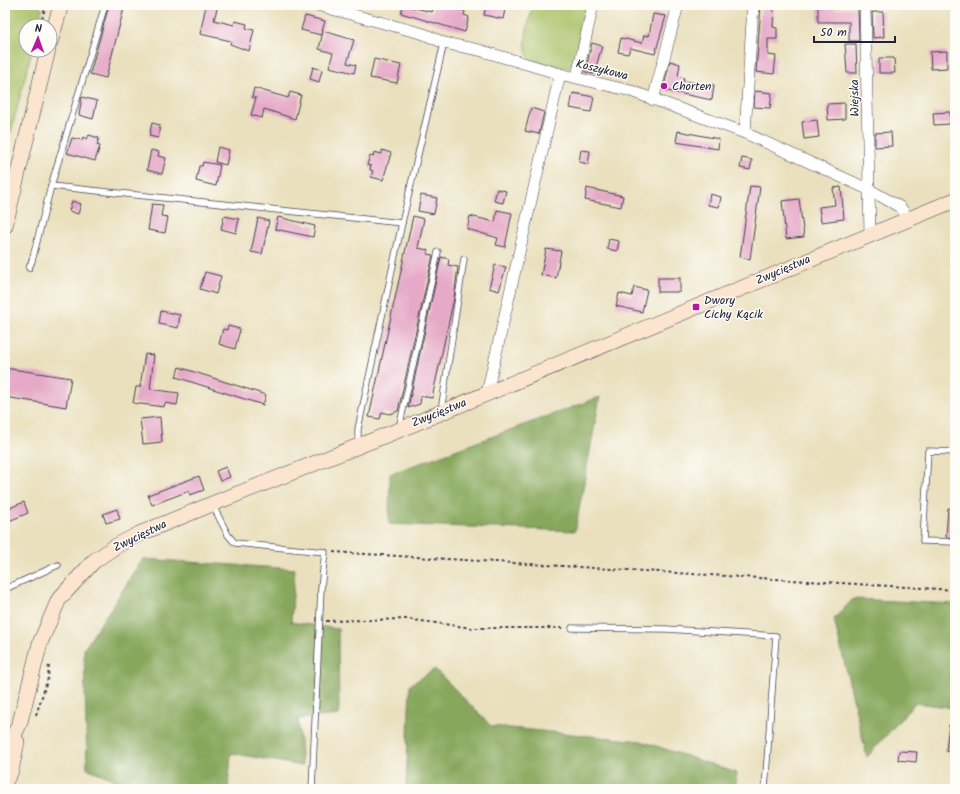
<svg xmlns="http://www.w3.org/2000/svg" width="960" height="794" viewBox="0 0 960 794" font-family="Kalam,sans-serif">
<style>
.green{fill:#aac167;stroke:#667251}
.forest{fill:#87a75c;stroke:#54644c}
.building{fill:#e6aac8}
.lines{fill:none;stroke-linecap:round;stroke-linejoin:round}
.lane-casing{stroke:#403e4f;stroke-width:7}
.street-casing{stroke:#403e4f;stroke-width:12}
.secondary-casing{stroke:#403e4f;stroke-width:16}
.path{stroke:#403e4f;stroke-width:2;stroke-dasharray:3 3;stroke-linecap:butt}
.lane{stroke:#fff;stroke-width:5.5}
.street{stroke:#fff;stroke-width:11}
.secondary{stroke:#fbe5cf;stroke-width:15}
.poi-dot{fill:#b5179e;stroke:#fdfcf7;stroke-width:1.5}
.labels{text-anchor:middle;dominant-baseline:central;stroke-width:3;stroke-linejoin:round;paint-order:stroke}
.street-label{font-size:12px;fill:#22223b;stroke:#fdfcf7}
.poi-label{font-size:12px;fill:#22223b;stroke:#fdfcf7;text-anchor:start}
</style>
<rect width="100%" height="100%" fill="#fdfcf7"/>
<filter id="ink" filterUnits="userSpaceOnUse"><feTurbulence type="fractalNoise" baseFrequency=".025" numOctaves="2"/><feDisplacementMap in="SourceGraphic" scale="8" xChannelSelector="R" yChannelSelector="G"/><feConvolveMatrix kernelMatrix="1 2 1 2 8 2 1 2 1" color-interpolation-filters="sRGB"/></filter>
<filter id="wash" filterUnits="userSpaceOnUse"><feTurbulence type="fractalNoise" baseFrequency=".012" numOctaves="4" result="noise"/><feDisplacementMap in="SourceGraphic" scale="16" xChannelSelector="R" yChannelSelector="G"/><feGaussianBlur stdDeviation="0.9" result="paint"/><feColorMatrix in="noise" values="0 0 0 0 0 0 0 0 0 0 0 0 0 0 0 0 0 1.4 0 .05"/><feComposite in="paint" operator="in"/></filter>
<g filter="url(#wash)">
<rect width="100%" height="100%" fill="#eae0be"/>
<g class="green">
<polygon points="5,5 35,5 42,9 38,26 26,26 26,50 32,50 11,132 5,130"/>
<path d="M533,5h58l-15,57 -8,6 -36,-7c-14,-10 -2,-42 1,-56z"/>
</g>
<g class="forest">
<polygon points="600,397 575,531 389,524 390,474"/>
<polygon points="143,559 295,569 291,622 338,629 339,715 298,719 302,766 231,753 228,789 136,789 87,768 84,649"/>
<polygon points="853,599 955,604 955,708 915,703 867,757 834,619"/>
<polygon points="435,669 491,726 641,741 737,773 735,789 406,789 410,685"/>
</g>
<g id="blocks">
<g class="building">
<polygon points="109,5 124,8 106,78 90,74"/>
<polygon points="206,5 218,5 214,20 234,25 235,21 247,24 246,28 254,30 249,51 230,44 231,41 200,34"/>
<polygon points="403,5 432,12 434,6 441,8 442,5 461,5 460,10 465,11 464,15 469,17 465,32 401,13"/>
<polygon points="486,5 506,5 503,19 484,15"/>
<polygon points="761,5 774,5 773,27 777,28 777,39 768,39 768,55 776,56 774,74 756,72"/>
<polygon points="818,5 835,5 835,9 858,7 859,41 849,41 849,22 818,22"/>
<polygon points="872,12 883,12 884,37 873,38"/>
<polygon points="653,14 666,16 655,54 630,48 628,54 618,52 621,38 642,43 644,35 649,36"/>
<polygon points="305,16 325,21 321,35 301,30"/>
<polygon points="323,31 354,40 347,63 356,65 354,73 329,67 333,53 319,49"/>
<polygon points="592,43 602,46 594,74 585,72"/>
<polygon points="845,44 856,44 857,73 847,73"/>
<polygon points="947,51 947,68 931,69 930,52"/>
<polygon points="879,58 894,58 895,73 879,73"/>
<polygon points="374,59 401,65 397,83 370,78"/>
<polygon points="670,61 680,64 678,76 684,78 683,81 714,85 712,100 663,90"/>
<polygon points="313,67 322,70 319,82 310,79"/>
<polygon points="254,88 288,98 290,92 301,95 295,119 264,109 262,118 251,115 256,98 252,97"/>
<polygon points="755,91 772,93 770,108 754,107"/>
<polygon points="573,93 594,97 591,112 570,108"/>
<polygon points="82,97 97,101 93,119 79,115"/>
<polygon points="845,103 845,119 828,120 827,104"/>
<polygon points="531,108 544,112 539,134 525,131"/>
<polygon points="950,112 950,124 934,125 933,113"/>
<polygon points="817,120 819,137 804,139 802,122"/>
<polygon points="152,123 160,125 158,138 149,136"/>
<polygon points="678,131 719,139 718,149 676,142"/>
<polygon points="891,132 892,146 875,147 875,133"/>
<polygon points="89,135 99,138 97,145 100,146 95,161 67,153 72,138 82,140 83,137 87,139"/>
<polygon points="218,147 229,150 226,165 215,162"/>
<polygon points="151,150 159,152 158,156 166,158 162,174 147,170"/>
<polygon points="382,150 391,153 383,180 371,177 373,171 370,170 371,166 367,165 370,156 373,157 374,152 382,154"/>
<polygon points="581,150 590,151 588,164 579,162"/>
<polygon points="742,158 752,160 750,170 740,168"/>
<polygon points="203,162 220,165 216,186 196,181 199,166 202,166"/>
<polygon points="750,186 760,187 750,259 740,257"/>
<polygon points="841,187 844,219 821,222 819,207 835,205 833,188"/>
<polygon points="587,188 623,196 621,207 585,200"/>
<polygon points="497,189 506,191 503,203 494,201"/>
<polygon points="710,194 721,197 719,207 708,205"/>
<polygon points="421,195 437,198 434,214 418,211"/>
<polygon points="799,199 804,237 786,239 782,201"/>
<polygon points="72,201 81,204 78,214 69,211"/>
<polygon points="152,204 163,205 161,216 168,217 165,233 148,230"/>
<polygon points="497,210 512,213 505,247 496,245 498,238 467,229 470,216 495,222"/>
<polygon points="224,216 239,219 236,233 221,229"/>
<polygon points="413,216 424,219 418,248 428,250 427,254 433,255 398,411 390,414 382,412 380,419 369,417"/>
<polygon points="278,217 315,226 313,237 275,229"/>
<polygon points="258,218 269,221 262,254 251,252"/>
<polygon points="609,239 619,241 617,251 607,249"/>
<polygon points="546,249 561,251 556,278 541,275"/>
<polygon points="441,257 449,259 448,265 458,267 454,298 432,398 421,396 420,404 408,408"/>
<polygon points="495,265 506,267 499,291 489,288"/>
<polygon points="205,272 221,276 216,294 200,289"/>
<rect x="658" y="278" width="22" height="14"/>
<polygon points="634,287 647,290 642,312 616,306 619,293 632,296"/>
<polygon points="161,311 180,315 178,328 159,324"/>
<polygon points="228,326 240,329 235,349 219,344 223,329 227,330"/>
<polygon points="145,354 154,355 150,389 179,393 177,405 165,403 164,407 133,403 136,387 140,387"/>
<polygon points="179,367 266,395 263,405 176,377"/>
<polygon points="5,368 71,378 66,407 5,397"/>
<polygon points="160,417 162,442 143,444 140,419"/>
<polygon points="226,467 230,477 220,481 216,471"/>
<polygon points="199,476 204,490 190,495 189,491 152,505 148,495"/>
<polygon points="24,502 28,513 9,521 5,510"/>
<polygon points="948,508 955,509 955,538 946,537"/>
<polygon points="117,509 120,519 106,523 103,514"/>
<polygon points="949,725 955,725 954,752 946,751"/>
<polygon points="899,751 917,752 916,762 898,760"/>
</g>
</g>
</g>
<g filter="url(#ink)">
<use href="#blocks" fill-opacity="0" stroke="#403e4f" stroke-width="1"/>
<g class="lines">
<defs>
<g id="lane">
<polyline points="51,186 402,223"/>
<polyline points="29,268 32,261 51,186 105,5"/>
<polyline points="441,411 464,259"/>
<polyline points="399,428 438,252"/>
<polyline points="358,445 358,429 402,223 444,43"/>
<polyline points="955,452 928,451 923,541 955,542"/>
<polyline points="212,504 228,535 235,543 325,552 321,588 312,789"/>
<polyline points="5,589 58,565"/>
<polyline points="572,628 666,629 776,636 765,789"/>
</g>
<g id="street">
<polyline points="317,5 424,34 444,43 479,50 560,74 631,91 745,133 870,190 900,207 908,218"/>
<polyline points="865,5 870,234"/>
<polyline points="577,76 593,5"/>
<polyline points="653,100 678,5"/>
<polyline points="745,133 753,5"/>
<polyline points="487,393 560,74"/>
</g>
<g id="secondary">
<polyline points="50,43 61,5"/>
<polyline points="5,226 48,50"/>
<polyline points="5,756 20,722 40,643 59,599 94,561 116,546 139,534 212,504 399,430 955,200"/>
<polyline points="5,782 11,771 17,742"/>
</g>
</defs>
<use href="#lane" class="lane-casing"/>
<use href="#street" class="street-casing"/>
<use href="#secondary" class="secondary-casing"/>
<g class="path">
<polyline points="953,5 955,38"/>
<polyline points="42,19 46,5"/>
<polyline points="333,552 955,590"/>
<polyline points="326,621 407,619 472,628 565,628"/>
<polyline points="36,715 48,678 49,663"/>
</g>
<use href="#lane" class="lane"/>
<use href="#street" class="street"/>
<use href="#secondary" class="secondary"/>
</g>
</g>
<g class="poi-dot">
<circle cx="664" cy="86" r="4"/>
<rect x="692" y="303" width="8" height="8" rx="2"/>
</g>
<g class="labels">
<g class="street-label">
<text transform="translate(602 70) rotate(14)">Koszykowa</text>
<text transform="translate(855 98) rotate(-91)">Wiejska</text>
<text transform="translate(783 270) rotate(-23)">Zwycięstwa</text>
<text transform="translate(439 413) rotate(-22)">Zwycięstwa</text>
<text transform="translate(140 536) rotate(-26)">Zwycięstwa</text>
</g>
<g class="poi-label">
<text x="672" y="86">Chorten</text>
<text x="704" y="300">Dwory<tspan x="704" dy="14">Cichy Kącik</tspan></text>
</g>
</g>
<rect width="960" height="794" fill="none" stroke="#fdfcf7" stroke-width="20"/>
<g transform="translate(38 38) rotate(2)"><circle r="19" fill="#fdfcf7" stroke="#a5a5ac"/>
<path d="M0-3L7 15L0 10L-7 15Z" fill="#b5179e"/>
<text y="-6" font-size="11" font-weight="bold" text-anchor="middle" fill="#22223b">N</text>
</g>
<path d="M814 36v6h81v-6" fill="none" stroke="#22223b" stroke-width="2"/>
<text x="820" y="36" font-size="12" fill="#22223b" stroke="#fdfcf7" stroke-width="3" paint-order="stroke">50 m</text>
</svg>
